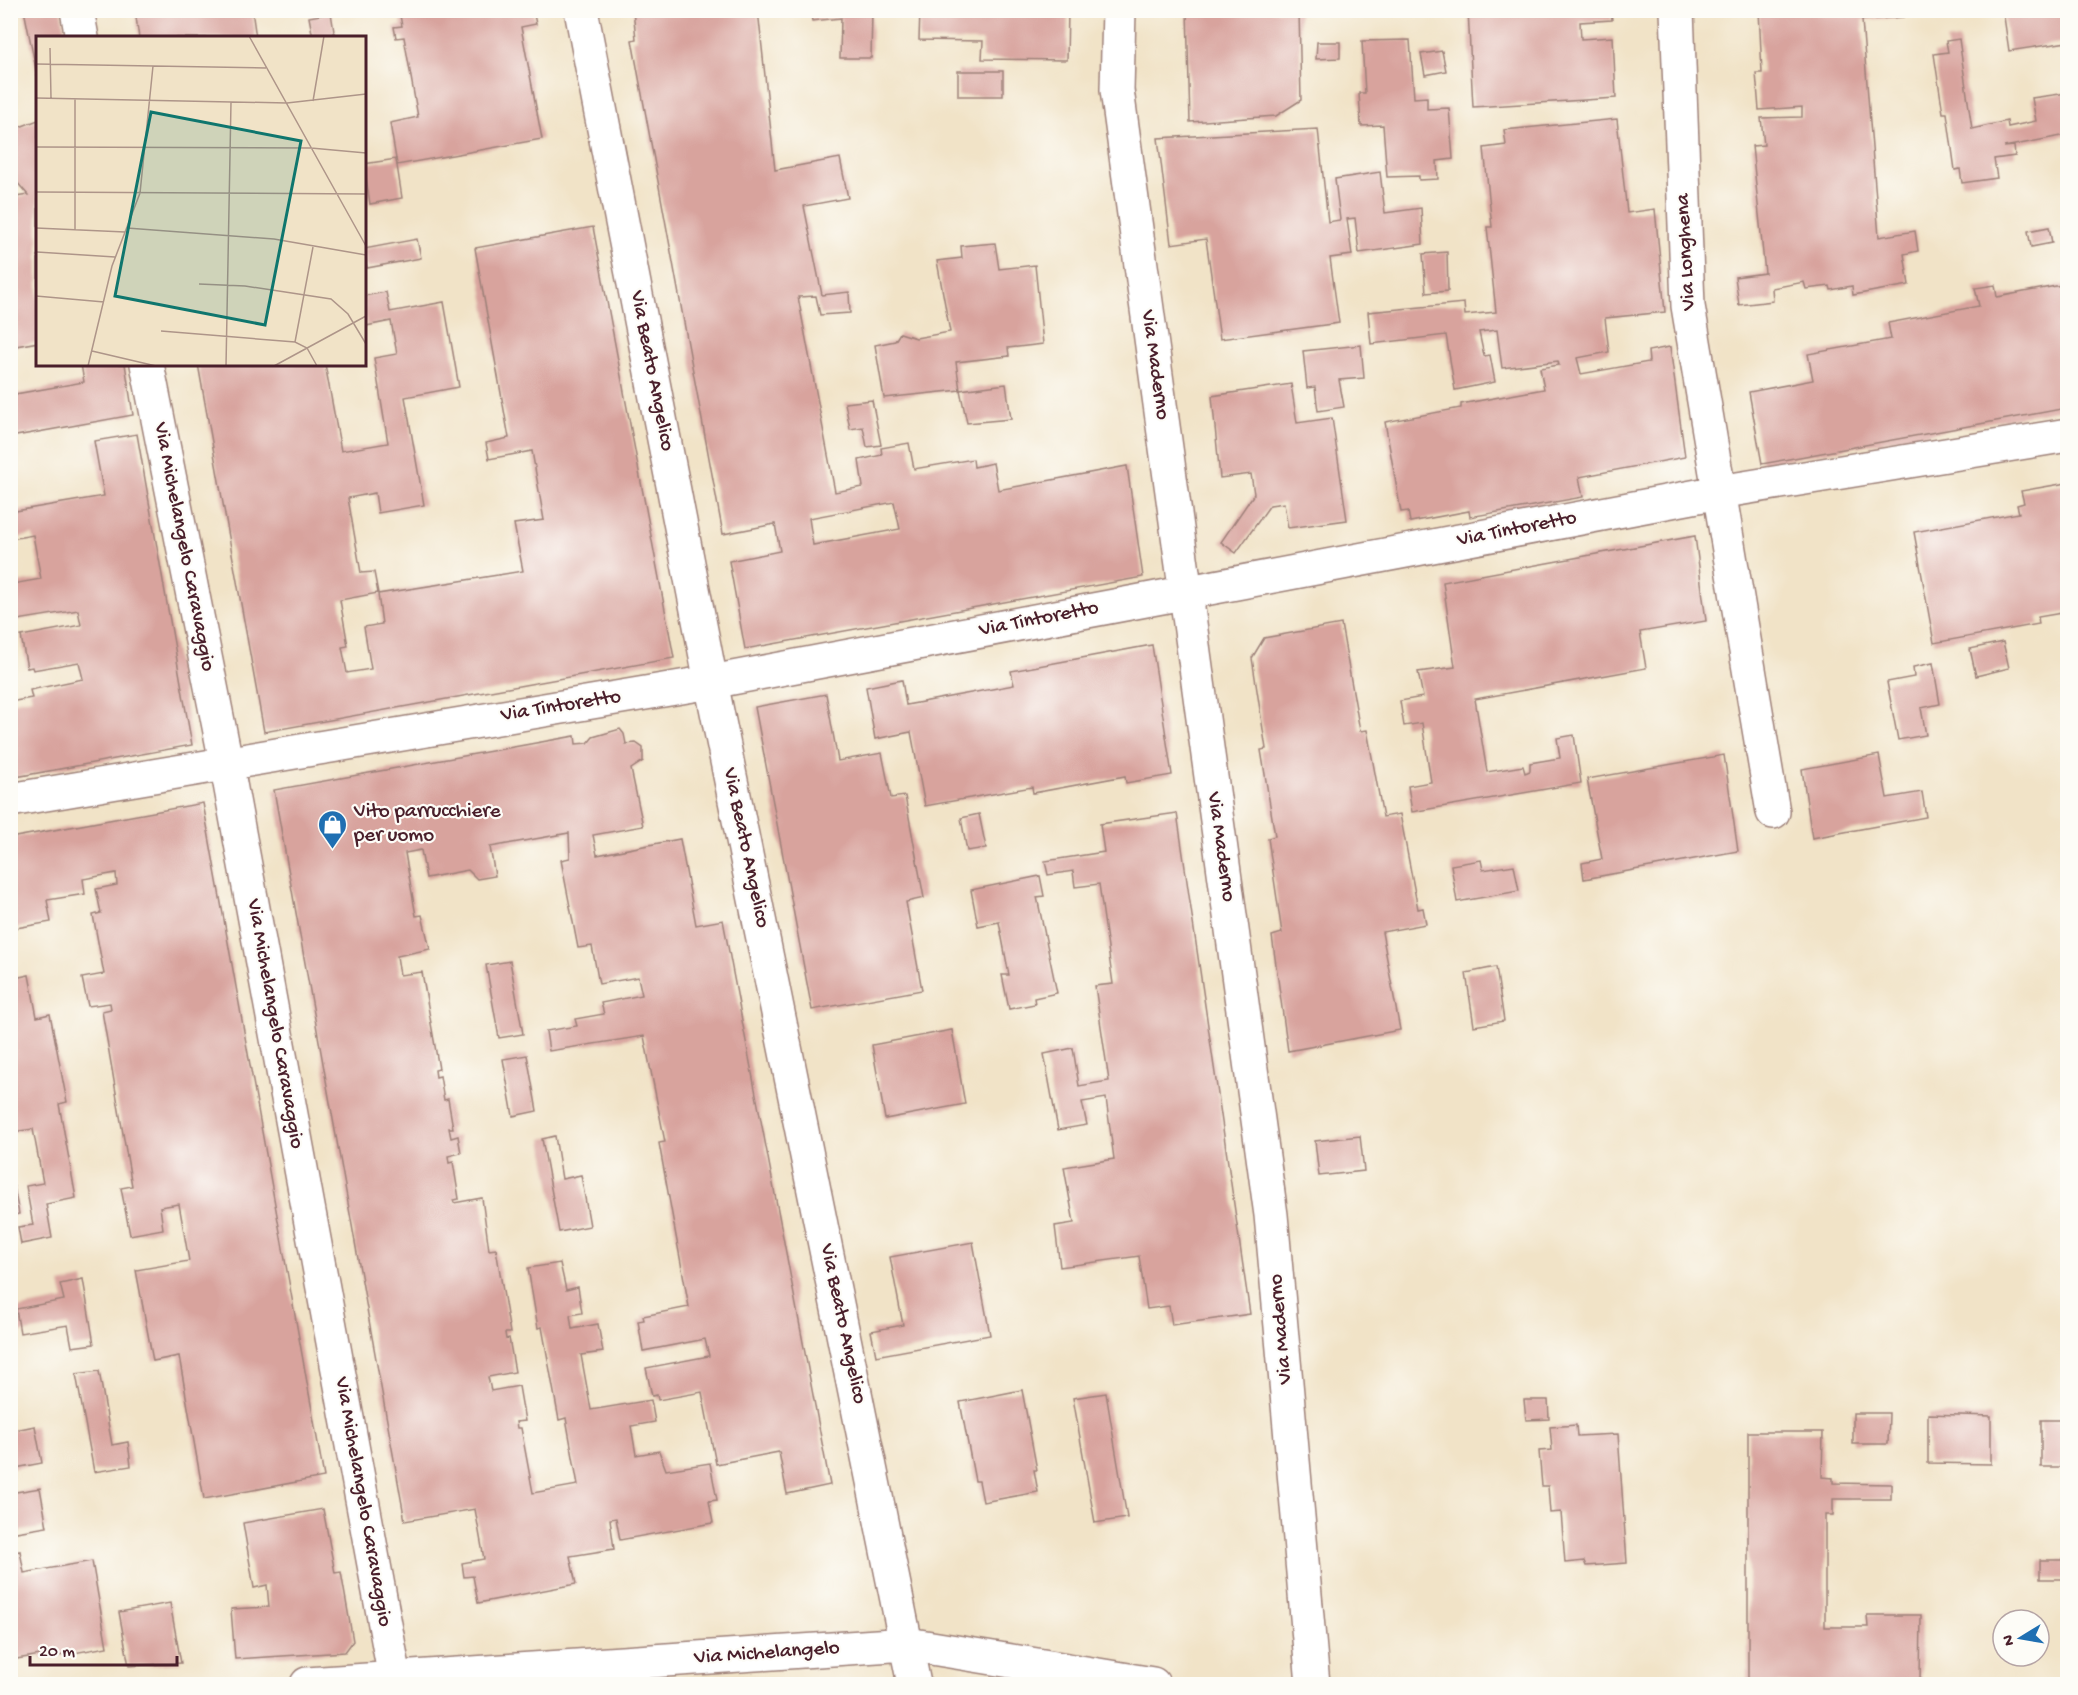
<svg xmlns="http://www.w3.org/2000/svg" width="2078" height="1695" viewBox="0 0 2078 1695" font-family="'Gochi Hand',sans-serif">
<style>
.building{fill:#d8a39d;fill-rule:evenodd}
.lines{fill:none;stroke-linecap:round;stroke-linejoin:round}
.minor-casing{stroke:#9e8179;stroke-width:36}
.minor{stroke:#fff;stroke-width:33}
.labels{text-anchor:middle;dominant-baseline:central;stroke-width:4.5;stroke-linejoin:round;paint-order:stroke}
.street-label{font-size:21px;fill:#4a1f2b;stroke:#fdfcf7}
.poi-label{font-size:21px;fill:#4a1f2b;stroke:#fdfcf7;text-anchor:start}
.inset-road{fill:none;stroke:#ae9589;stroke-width:1.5}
.view{fill:#0f766e;fill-opacity:0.15;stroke:#0f766e;stroke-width:3}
.inset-edge{fill:none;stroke:#4a1f2b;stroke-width:3}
</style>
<rect width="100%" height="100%" fill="#fdfcf7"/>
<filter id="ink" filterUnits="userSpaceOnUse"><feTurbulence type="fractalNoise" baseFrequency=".0167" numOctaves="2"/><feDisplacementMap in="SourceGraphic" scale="12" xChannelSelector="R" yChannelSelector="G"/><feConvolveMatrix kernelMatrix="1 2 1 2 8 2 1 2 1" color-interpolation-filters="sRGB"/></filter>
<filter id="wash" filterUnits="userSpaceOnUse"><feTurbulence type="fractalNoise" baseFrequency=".008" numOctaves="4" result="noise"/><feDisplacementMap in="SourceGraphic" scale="24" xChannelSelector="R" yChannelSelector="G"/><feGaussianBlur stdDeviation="1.35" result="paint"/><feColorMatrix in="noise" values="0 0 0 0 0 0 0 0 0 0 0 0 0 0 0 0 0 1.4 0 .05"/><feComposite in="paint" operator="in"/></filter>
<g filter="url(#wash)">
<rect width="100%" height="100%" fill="#f1e3c7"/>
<g id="blocks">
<g class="building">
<polygon points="24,10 61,10 66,38 38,38 38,79"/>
<polygon points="135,10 252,10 256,38 139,38"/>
<polygon points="399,10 533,10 536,24 521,27 542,139 397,165 390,123 418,117 404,37 396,38 394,27 402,26"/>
<path d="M633,10h125l17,160 65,-12 8,40 -44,8 18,89 27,-3 1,21 -30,2 -4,-19 -18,1 37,195 28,-5 -4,-27 23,-5 -1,-7 28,-5 5,26 59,-10 1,8 19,-4 5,27 129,-24 16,111 -398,72 -16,-88 51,-10 -5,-27 -52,10 -91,-494 4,-1zM894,502l6,27 -87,16 -4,-27z"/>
<polygon points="810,10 872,10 871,58 840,58 841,18 812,21"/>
<polygon points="920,10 1068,10 1067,60 982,59 983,41 919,40"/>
<polygon points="1187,10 1299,10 1301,100 1276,116 1190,122"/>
<polygon points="1468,10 1611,10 1612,20 1580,22 1581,39 1613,37 1616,98 1473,107"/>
<polygon points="1759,10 1904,10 1904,17 1862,20 1879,237 1915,231 1918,251 1904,254 1909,285 1853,295 1852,286 1831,290 1830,286 1806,289 1804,282 1772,288 1773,301 1739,305 1735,277 1765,273 1752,146 1764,145 1761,118 1802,117 1802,107 1759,110 1756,73 1762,73"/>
<polygon points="2003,10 2067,10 2067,42 2009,51"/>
<polygon points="331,13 335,38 313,38 309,17"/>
<polygon points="1959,39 1972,129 2007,121 2008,127 2036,121 2032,98 2067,93 2067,135 2004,147 2014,146 2015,156 1994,159 1997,178 1962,183 1960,169 1955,170 1947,113 1943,113 1934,54 1948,52 1946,41"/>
<polygon points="1410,40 1414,98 1427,97 1427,109 1449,108 1453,159 1437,161 1438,179 1419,180 1419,176 1387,177 1383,125 1361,126 1359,93 1365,93 1362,41"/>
<polygon points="1317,42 1340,42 1340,58 1316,59"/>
<polygon points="1442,51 1446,71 1425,75 1421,54"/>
<rect x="958" y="71" width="45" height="25"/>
<polygon points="1617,119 1627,213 1655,209 1665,312 1605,318 1609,352 1577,358 1581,374 1649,362 1648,351 1670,347 1685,457 1579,477 1583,497 1470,517 1469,511 1410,522 1408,511 1401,512 1385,422 1461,408 1461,404 1544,389 1540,368 1559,365 1558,361 1502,368 1497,330 1479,332 1484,356 1490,355 1495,382 1455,390 1446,335 1371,344 1368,312 1464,303 1465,315 1496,312 1487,227 1492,227 1484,148 1506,145 1504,130"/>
<polygon points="10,120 17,128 38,120 38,342 10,347 10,198 28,195 10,174"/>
<polygon points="1318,129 1328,222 1340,220 1335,179 1380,172 1385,213 1421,208 1423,244 1359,253 1355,218 1347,219 1352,255 1330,258 1339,323 1220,339 1206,239 1171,244 1158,138"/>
<polygon points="396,159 402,198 370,204 364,164"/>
<polygon points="593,227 674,658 264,732 198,364 325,364 341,451 388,443 374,358 397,354 391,321 366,326 364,296 386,292 390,312 444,302 459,387 405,397 424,505 378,513 375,493 348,498 361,573 374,572 378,593 340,600 348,646 342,647 347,673 371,669 364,627 382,624 378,594 523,571 514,524 544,520 532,451 489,459 486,443 509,438 475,248"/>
<polygon points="2049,227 2052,243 2031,247 2028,231"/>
<polygon points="417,239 421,258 367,268 364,249"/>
<polygon points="995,243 999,269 1035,265 1043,344 1008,348 1009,356 956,362 960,390 884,398 875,345 895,341 900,333 916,338 950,332 937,261 962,258 961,246"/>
<polygon points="1447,252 1448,291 1426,293 1423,254"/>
<polygon points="2067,284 2067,408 1762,464 1749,392 1813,380 1808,354 1891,339 1888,323 1979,306 1975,288 1995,285 1997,297"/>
<polygon points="1361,345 1364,378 1339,380 1344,407 1318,411 1315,387 1307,388 1303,351"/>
<polygon points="81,364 125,364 133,415 10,437 10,395 84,382"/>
<polygon points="1006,384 1011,419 967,423 960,390"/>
<polygon points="1291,384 1297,423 1332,418 1347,520 1288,528 1284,503 1270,505 1236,553 1221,542 1254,494 1251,474 1220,478 1212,396"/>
<polygon points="872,400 881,445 867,447 863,427 850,429 845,403"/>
<polygon points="137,434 192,745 10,778 10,702 32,698 30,690 83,679 79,662 33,670 32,667 27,668 21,636 81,625 78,610 18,620 12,584 41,579 33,535 10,539 10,512 104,496 94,441"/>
<polygon points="2067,483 2067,612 2038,617 2039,624 1934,643 1914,532 2019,513 2017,505 2024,503 2021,491"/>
<polygon points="1695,536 1706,621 1640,632 1646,668 1475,699 1487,772 1523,766 1525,773 1530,771 1530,763 1560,758 1557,738 1574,735 1581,783 1412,812 1408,786 1431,782 1422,723 1404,726 1400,701 1423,697 1418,672 1455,667 1443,582"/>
<polygon points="1341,624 1360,731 1367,730 1383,817 1400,814 1418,909 1423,908 1426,924 1382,932 1400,1030 1288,1051 1272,936 1282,933 1268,838 1275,836 1261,750 1266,749 1252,658 1264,638"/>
<polygon points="2003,642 2009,668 1976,676 1970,649"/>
<polygon points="1152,645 1172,775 1126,783 1125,776 1033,793 1032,787 925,806 911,732 875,739 866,687 902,680 906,705 1014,685 1011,671"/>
<polygon points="1933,663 1940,704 1921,708 1926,735 1898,740 1887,682 1914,677 1913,667"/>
<polygon points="826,694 838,761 882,753 891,798 905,796 924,898 906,902 922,990 812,1010 755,707"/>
<polygon points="620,729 624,734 626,744 636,743 643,748 643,761 631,769 643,826 593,835 597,855 680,839 696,925 723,920 830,1485 787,1494 779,1452 716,1464 702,1392 658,1400 657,1395 652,1396 646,1368 709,1356 705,1339 643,1351 638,1321 644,1320 643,1316 689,1307 659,1143 665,1142 644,1036 549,1051 546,1031 577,1026 575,1019 604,1014 601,1003 642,995 638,977 599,984 592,946 578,948 561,860 570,858 569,833 490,847 495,876 477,879 468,870 426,878 421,850 405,853 416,916 422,915 430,949 397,956 400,975 422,972 439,1069 435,1070 436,1077 440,1076 444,1100 448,1099 453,1128 449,1128 451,1138 458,1136 461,1153 448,1156 449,1163 453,1162 459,1199 453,1200 454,1203 482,1198 489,1250 496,1249 510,1333 505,1333 506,1339 509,1338 515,1372 488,1377 491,1391 519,1386 525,1421 516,1422 517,1428 521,1428 533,1493 578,1485 566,1418 559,1420 542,1327 538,1328 528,1268 560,1263 566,1290 578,1287 582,1313 570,1315 572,1329 598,1324 603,1352 581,1355 591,1410 651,1400 655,1422 631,1426 636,1455 659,1451 666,1470 710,1463 717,1500 709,1501 713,1523 620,1540 616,1518 610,1519 614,1549 570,1556 576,1584 478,1603 473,1576 464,1577 462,1563 484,1559 475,1509 405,1521 274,790 575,736 576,744 588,743 593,737"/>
<polygon points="1724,755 1738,851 1584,879 1582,863 1602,859 1587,779"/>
<polygon points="1879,755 1887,798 1922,792 1926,817 1812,838 1802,769"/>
<polygon points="203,803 324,1477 204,1499 179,1356 153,1361 136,1270 189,1261 179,1204 160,1207 163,1229 130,1235 121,1188 132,1186 102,1011 111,1009 110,1003 88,1006 82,978 104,974 93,915 101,913 96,889 117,885 116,873 83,879 85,894 47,900 51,922 10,929 10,838"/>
<polygon points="1177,813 1250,1314 1172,1325 1169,1306 1147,1309 1139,1256 1060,1267 1055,1226 1074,1223 1064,1167 1114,1159 1106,1098 1082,1102 1087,1125 1058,1130 1044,1054 1073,1048 1079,1086 1109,1081 1095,986 1113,984 1099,884 1075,887 1073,871 1048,875 1045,861 1104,852 1100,824"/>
<polygon points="979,814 986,848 967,851 961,818"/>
<polygon points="1481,860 1483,870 1514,865 1519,891 1457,902 1451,865"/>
<polygon points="1040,876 1044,896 1037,897 1057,993 1034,998 1035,1004 1009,1009 1002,975 1009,975 999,922 978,926 971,890"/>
<polygon points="510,961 523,1034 499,1038 486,965"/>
<polygon points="1496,967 1504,1021 1474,1026 1466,973"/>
<polygon points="29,975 37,1017 50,1014 67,1102 59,1104 76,1198 46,1204 52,1238 21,1244 18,1227 33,1225 26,1186 43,1183 33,1129 12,1132 10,1128 10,979"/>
<polygon points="952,1030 965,1104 885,1119 872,1045"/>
<polygon points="527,1055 537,1111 513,1116 503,1059"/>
<polygon points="555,1136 562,1179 581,1175 590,1226 559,1232 542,1139"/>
<polygon points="1360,1136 1364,1171 1319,1176 1315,1141"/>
<polygon points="14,1187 19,1214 10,1216 10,1188"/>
<polygon points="973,1242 990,1335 876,1356 871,1331 903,1325 890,1257"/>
<polygon points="83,1279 94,1344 72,1347 68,1325 20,1333 16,1309 64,1300 60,1284"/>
<polygon points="99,1371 112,1445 128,1442 131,1466 94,1472 76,1374"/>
<polygon points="1022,1390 1037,1470 1034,1470 1038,1492 983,1502 979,1481 975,1481 960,1402"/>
<polygon points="1106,1393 1127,1518 1095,1523 1073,1398"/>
<polygon points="1524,1400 1548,1400 1549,1419 1526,1420"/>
<polygon points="1853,1413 1889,1413 1888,1444 1853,1444"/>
<polygon points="1928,1414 1991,1416 1991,1464 1928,1463"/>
<rect x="2041" y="1420" width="26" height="47"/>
<polygon points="1576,1425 1577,1436 1618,1434 1627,1563 1586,1566 1584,1561 1565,1563 1561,1512 1550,1513 1548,1486 1542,1486 1539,1451 1552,1450 1550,1427"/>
<polygon points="35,1426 42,1463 10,1469 10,1431"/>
<polygon points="1748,1432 1823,1432 1822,1477 1833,1478 1833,1483 1891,1484 1891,1499 1833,1499 1833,1515 1825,1515 1825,1627 1868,1627 1867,1615 1921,1615 1920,1680 1927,1680 1927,1684 1748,1684"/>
<polygon points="40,1488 47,1527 10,1533 10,1493"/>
<polygon points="323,1509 335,1573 341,1572 353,1641 345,1652 235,1659 231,1609 269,1607 267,1585 254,1588 243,1523"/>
<polygon points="20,1551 24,1573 92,1561 107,1647 41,1659 40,1655 10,1660 10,1553"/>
<rect x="2040" y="1560" width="27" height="19"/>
<polygon points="170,1603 181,1663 129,1666 119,1612"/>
</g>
</g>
</g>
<g filter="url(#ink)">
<use href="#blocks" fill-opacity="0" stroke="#9e8179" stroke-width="1.5"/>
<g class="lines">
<defs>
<g id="minor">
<polyline points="77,10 82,38"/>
<polyline points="581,10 711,682 914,1684"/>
<polyline points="1119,10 1117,90 1271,1215 1313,1684"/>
<polyline points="1677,10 1688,306 1773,812"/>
<polyline points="147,364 226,762 396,1684"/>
<polyline points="10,800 711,682 1719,492 2068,435"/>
<polyline points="307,1684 907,1644 1153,1684"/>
</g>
</defs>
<use href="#minor" class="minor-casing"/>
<use href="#minor" class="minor"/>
</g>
</g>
<defs>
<symbol id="shop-pin" viewBox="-11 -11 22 30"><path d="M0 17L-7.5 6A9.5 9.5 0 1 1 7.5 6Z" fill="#1f6fb2" stroke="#fdfcf7"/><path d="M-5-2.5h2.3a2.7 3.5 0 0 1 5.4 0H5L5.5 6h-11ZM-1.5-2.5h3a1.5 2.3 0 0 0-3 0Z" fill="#fff"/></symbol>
</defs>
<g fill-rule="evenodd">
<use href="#shop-pin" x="316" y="808" width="33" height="45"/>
</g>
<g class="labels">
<g class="street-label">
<text transform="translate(1687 252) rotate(-93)">Via Longhena</text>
<text transform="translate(1154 365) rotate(82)">Via Maderno</text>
<text transform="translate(651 371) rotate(79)">Via Beato Angelico</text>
<text transform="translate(1517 530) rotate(-11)">Via Tintoretto</text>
<text transform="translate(183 547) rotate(79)">Via Michelangelo Caravaggio</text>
<text transform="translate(1039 620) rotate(-11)">Via Tintoretto</text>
<text transform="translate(561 707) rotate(-9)">Via Tintoretto</text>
<text transform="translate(1220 847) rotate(82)">Via Maderno</text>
<text transform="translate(745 848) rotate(78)">Via Beato Angelico</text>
<text transform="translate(274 1024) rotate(80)">Via Michelangelo Caravaggio</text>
<text transform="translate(842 1324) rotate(78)">Via Beato Angelico</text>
<text transform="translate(1282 1329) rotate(-95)">Via Maderno</text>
<text transform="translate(362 1502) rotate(80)">Via Michelangelo Caravaggio</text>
<text transform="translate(767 1654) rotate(-4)">Via Michelangelo</text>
</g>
<g class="poi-label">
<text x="354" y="812">Vito parrucchiere<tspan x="354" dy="24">per uomo</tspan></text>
</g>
</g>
<g transform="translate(36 36)">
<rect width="330" height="330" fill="#f1e3c7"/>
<path class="inset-road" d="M213,0l117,210M14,12l1,50M0,28l230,4M0,62l251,5 79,-9M39,63v131M277,65l11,-65M0,111l275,1 55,5M0,156l330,2M0,192l89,4M91,192l147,11 92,16M1,216l78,5M163,248l46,2 86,13 17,15 18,30M0,260l68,6M125,295l134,11 12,6 10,18M259,306l18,-95M56,315l64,15M52,330l24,-100 28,-73 13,-127M190,330l5,-264M238,330l92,-50"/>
<path class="view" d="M115,76l150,29 -36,184 -150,-29z"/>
<rect width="330" height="330" class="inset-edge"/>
</g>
<rect width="2078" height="1695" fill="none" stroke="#fdfcf7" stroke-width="36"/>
<g transform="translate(2021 1638) rotate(259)"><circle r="28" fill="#fdfcf7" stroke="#b5a4a5" stroke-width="1.5"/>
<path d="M0-4.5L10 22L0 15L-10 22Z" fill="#1f6fb2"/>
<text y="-9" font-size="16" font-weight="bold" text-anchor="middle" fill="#4a1f2b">N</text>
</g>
<path d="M30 1656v9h147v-9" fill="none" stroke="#4a1f2b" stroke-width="3"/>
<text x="39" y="1656" font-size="18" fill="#4a1f2b" stroke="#fdfcf7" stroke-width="4.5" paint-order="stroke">20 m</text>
</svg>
